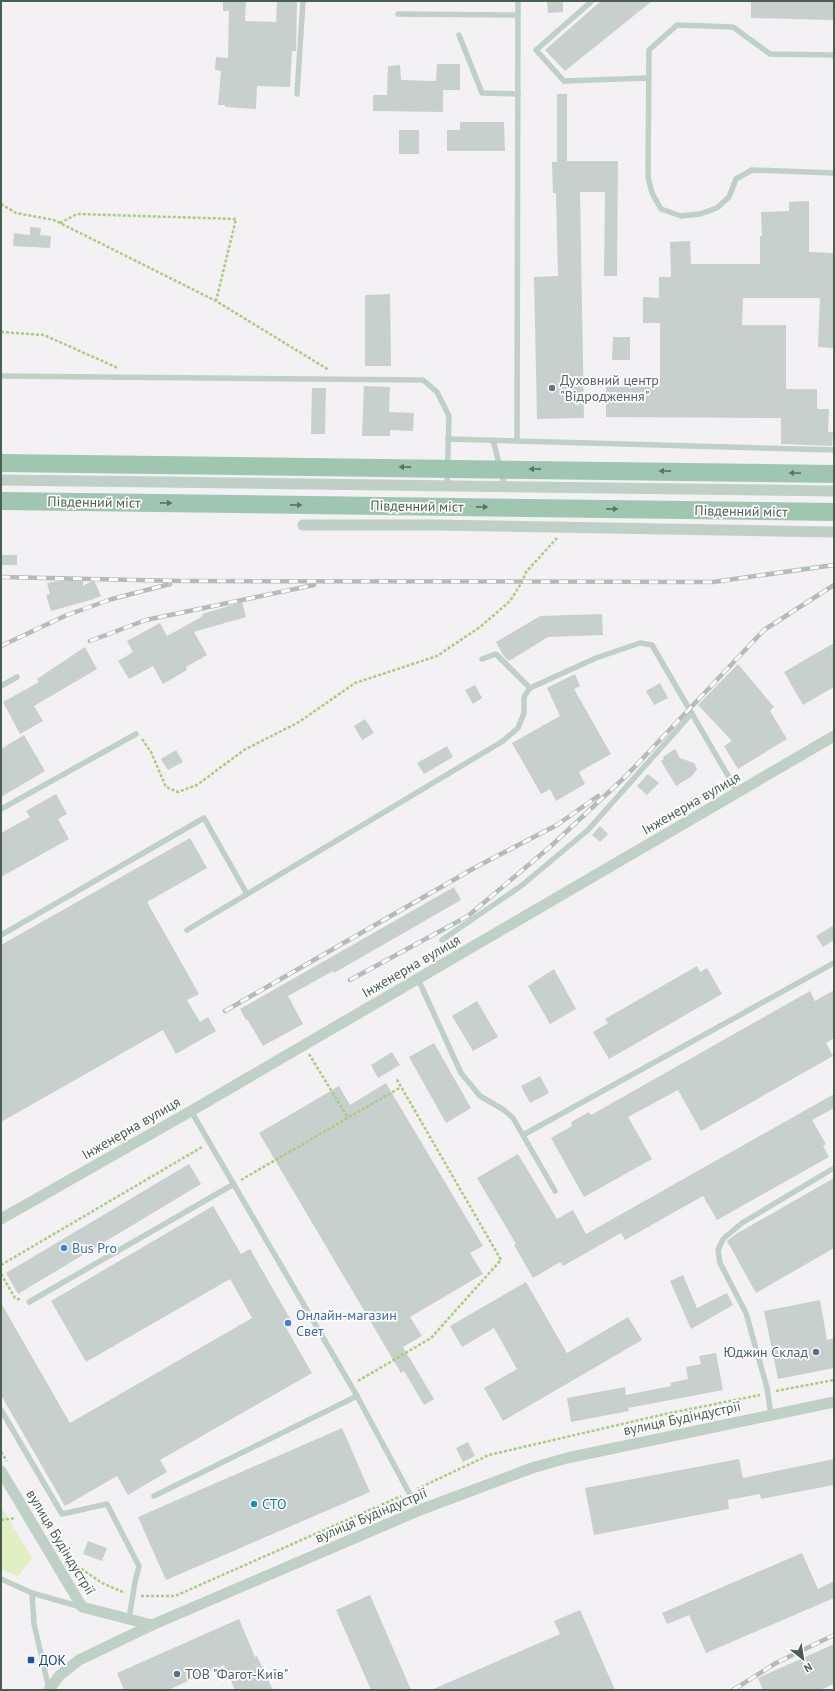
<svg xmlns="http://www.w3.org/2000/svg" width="835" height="1691" viewBox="0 0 835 1691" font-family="'PT Sans',sans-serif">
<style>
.green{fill:#e1efc2}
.building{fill:#c8d0cd}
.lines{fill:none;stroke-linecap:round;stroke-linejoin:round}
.path{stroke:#a9cd7a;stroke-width:2.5;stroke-dasharray:3 2;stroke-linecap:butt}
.service{stroke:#bfd0c6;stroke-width:5.5}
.minor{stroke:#bfd0c6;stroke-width:11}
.trunk{stroke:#9ec6b0;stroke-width:18}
.rail-casing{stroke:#b4bbb8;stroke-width:4.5}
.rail{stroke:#fff;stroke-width:3;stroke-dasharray:9;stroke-linecap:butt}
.oneway{fill:#5a7465}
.worship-dot{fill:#6b7280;stroke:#fff;stroke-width:1.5}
.shop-dot{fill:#3f7fe0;stroke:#fff;stroke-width:1.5}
.service-dot{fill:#5c6f8a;stroke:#fff;stroke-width:1.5}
.culture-dot{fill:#0f9aa8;stroke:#fff;stroke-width:1.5}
.transit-dot{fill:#1a4fb4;stroke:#fff;stroke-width:1.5}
.labels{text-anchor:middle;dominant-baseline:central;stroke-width:3.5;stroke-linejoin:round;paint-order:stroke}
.worship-label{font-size:14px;fill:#5b616d;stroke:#fff;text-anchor:start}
.street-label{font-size:14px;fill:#495f52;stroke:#fff}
.shop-label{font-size:14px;fill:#366cbe;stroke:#fff;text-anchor:start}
.service-label{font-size:14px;fill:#4e5e75;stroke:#fff;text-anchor:end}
.culture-label{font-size:14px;fill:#0d838f;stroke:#fff;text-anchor:start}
.transit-label{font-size:14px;fill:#164399;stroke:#fff;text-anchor:start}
</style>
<rect width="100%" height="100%" fill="#f3f1f3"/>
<polygon class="green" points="1,1506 32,1558 18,1576 1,1569"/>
<g class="building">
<polygon points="223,1 246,1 245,21 276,22 277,1 297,1 296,51 292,51 290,87 257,86 256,109 225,107 225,105 218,105 221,71 215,70 216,57 228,58 229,11 223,11"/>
<polygon points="547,1 563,1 563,12 548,13"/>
<polygon points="601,1 652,1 565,71 545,50"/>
<polygon points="751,1 834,1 834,20 751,18"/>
<polygon points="437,64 460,64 460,90 443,90 443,112 373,111 373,95 387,95 388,66 400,65 401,80 436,81"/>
<polygon points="557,94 567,94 567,161 618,161 617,276 604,276 605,192 580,192 584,418 537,419 534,277 558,276 556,193 553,193 552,162 557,162"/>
<polygon points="460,122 504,122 505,151 447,151 447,130 460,130"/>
<rect x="399" y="130" width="20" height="24"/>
<polygon points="809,201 809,252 834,253 834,348 818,347 820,298 743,298 742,325 786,325 786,389 817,389 817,409 829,409 828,432 833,432 832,446 781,444 781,418 606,417 606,387 660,387 660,323 643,323 643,297 659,298 659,277 671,277 670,242 690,241 691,264 760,264 760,236 762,236 761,212 789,211 789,202"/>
<polygon points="30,227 41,228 40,235 51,236 50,248 13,246 14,233 30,235"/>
<polygon points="390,294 391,366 365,366 365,295"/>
<polygon points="613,337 630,337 630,360 612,360"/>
<polygon points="364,386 390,387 389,412 414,413 413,431 390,430 390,436 362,436"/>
<polygon points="312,388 326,388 325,434 311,434"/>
<rect x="1" y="555" width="16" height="10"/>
<polygon points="83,579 83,586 94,580 101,596 91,600 51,611 46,595 50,594 47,583 59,581"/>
<polygon points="242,602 246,617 194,632 207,655 186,667 187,670 163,684 153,666 129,679 118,661 133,652 127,641 160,623 167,636 203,616 202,614"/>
<polygon points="602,614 603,635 548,637 509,661 503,655 496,642 540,616"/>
<polygon points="834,643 834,687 803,705 784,672"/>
<polygon points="85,647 97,669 34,706 43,721 20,734 3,702 39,682 37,679"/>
<polygon points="738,664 774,707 770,711 787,739 738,769 724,746 732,741 698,705"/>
<polygon points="575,674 580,686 574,689 611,754 579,772 585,784 556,801 550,789 541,794 512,743 560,716 547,688"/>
<polygon points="660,683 668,698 654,705 646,691"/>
<polygon points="475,685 482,698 473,704 465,690"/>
<polygon points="365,719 374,733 362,740 354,726"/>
<polygon points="24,735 45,771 1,797 1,749"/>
<polygon points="447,746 453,757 424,774 417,763"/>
<polygon points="675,749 680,758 694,763 697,769 692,776 676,786 661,761 664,759 663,757"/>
<polygon points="176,750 183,762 168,770 161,759"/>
<polygon points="648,774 659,783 647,795 637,786"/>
<polygon points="56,794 67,814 58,819 69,839 1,877 1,833 30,817 26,811"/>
<polygon points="600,826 608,834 600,842 592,835"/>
<polygon points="190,838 207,868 147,902 199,994 187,1000 200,1022 208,1017 216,1031 176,1054 163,1030 1,1122 1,945"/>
<polygon points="454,887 461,900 334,973 333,971 288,996 303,1024 263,1046 247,1019 246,1020 240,1009"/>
<polygon points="834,925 834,940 823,947 816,936"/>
<polygon points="697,966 700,972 707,968 722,994 609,1059 593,1032 608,1023 605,1019"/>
<polygon points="554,969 576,1009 550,1024 528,986"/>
<polygon points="834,990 834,1038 826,1043 833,1056 701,1131 678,1090 628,1117 652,1159 584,1197 551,1138 572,1126 571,1122 589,1112 591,1115 810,991 815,1001"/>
<polygon points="477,1001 498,1037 473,1051 452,1016"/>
<polygon points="434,1043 471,1108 446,1123 409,1057"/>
<polygon points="392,1052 400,1065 378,1078 371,1065"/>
<polygon points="540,1076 549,1093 530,1103 521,1086"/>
<polygon points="386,1083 483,1246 470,1253 483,1274 410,1317 422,1336 403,1347 434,1399 424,1405 404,1371 401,1373 259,1133 339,1086 350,1105"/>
<polygon points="834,1094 834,1108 812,1120 826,1144 823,1146 829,1157 717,1220 703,1196 625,1240 621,1233 563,1266 560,1262 533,1278 514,1245 516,1244 477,1178 518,1154 557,1219 573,1210 586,1234"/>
<polygon points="189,1164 201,1184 18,1294 6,1273"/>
<polygon points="834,1178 834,1248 756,1293 727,1241 736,1234"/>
<polygon points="213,1206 241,1254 250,1249 292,1322 285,1326 312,1373 160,1460 167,1472 128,1495 117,1476 65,1506 1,1395 1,1303 70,1423 252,1318 230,1279 86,1362 51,1301"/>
<polygon points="683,1275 697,1308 727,1293 733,1305 691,1329 670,1281"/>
<polygon points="526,1282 567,1353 628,1317 642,1340 503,1421 484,1388 517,1369 494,1328 462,1347 450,1326"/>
<polygon points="820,1300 827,1340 834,1338 834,1368 778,1379 764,1311"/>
<polygon points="716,1353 723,1390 628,1408 629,1411 571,1422 567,1398 625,1387 626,1395 671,1386 670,1383 688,1379 686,1367 701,1364 699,1356"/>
<polygon points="342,1428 370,1492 166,1580 138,1517"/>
<polygon points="468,1442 475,1456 463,1462 456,1448"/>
<polygon points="739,1459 743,1478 834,1459 834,1485 761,1499 760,1494 728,1500 729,1509 594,1535 585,1488"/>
<polygon points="88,1541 107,1548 102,1561 83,1554"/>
<polygon points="802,1553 818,1589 834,1581 834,1598 706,1653 689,1615 667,1624 662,1613"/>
<polygon points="370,1595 411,1690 371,1690 336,1610"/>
<polygon points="580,1610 615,1690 431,1690 560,1634 554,1621"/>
<polygon points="239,1619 255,1657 257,1656 273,1690 235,1690 224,1665 168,1690 124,1690 117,1673"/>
<polygon points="834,1644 834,1684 820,1690 763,1690 758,1678"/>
</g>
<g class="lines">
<g class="path">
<polyline points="1,204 16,213 54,220 216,301 329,370"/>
<polyline points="60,223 77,214 236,219 216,301"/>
<polyline points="1,332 44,335 118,368"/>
<polyline points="142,739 151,752 166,787 178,792 197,785 244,750 299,722 355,683 437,656 480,627 510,601 522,582 526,572 557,538"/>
<polyline points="309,1054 348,1118"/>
<polyline points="241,1180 401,1087"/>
<polyline points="1,1265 202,1147"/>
<polyline points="1,1274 15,1298 21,1300"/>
<polyline points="358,1381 431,1338 501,1260 396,1078"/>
<polyline points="776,1391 834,1380"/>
<polyline points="1,1452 7,1461"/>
<polyline points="417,1489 489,1455 665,1414 760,1395"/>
<polyline points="1,1520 16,1518"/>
<polyline points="69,1560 102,1583 125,1593"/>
<polyline points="141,1596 175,1596 401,1496"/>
</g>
<g class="service">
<polyline points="592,1 536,50 564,81 649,78"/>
<polyline points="398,14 518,15"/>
<polyline points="459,35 482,93 518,94"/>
<polyline points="834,55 770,54 733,27 677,25 649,50 648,177 652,193 661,209 681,216 700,214 717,208 729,197 736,179 752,170 834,173"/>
<polyline points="297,94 303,1"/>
<polyline points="1,376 423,380 437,392 449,416 447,487"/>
<polyline points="448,439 834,450"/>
<polyline points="493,440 505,487"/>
<polyline points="517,441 518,1"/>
<polyline points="482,659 496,654 530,688"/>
<polyline points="1,686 17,677"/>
<polyline points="1,809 136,734"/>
<polyline points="187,930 503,741 518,728 524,713 524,697 530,688 596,658 640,643 652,645 738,793"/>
<polyline points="1,935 204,818 247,894"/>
<polyline points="442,940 521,886 588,830 692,713"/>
<polyline points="418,979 461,1073 480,1096 504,1110 513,1118 555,1191"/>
<polyline points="191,1111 357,1396 407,1489 420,1510"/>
<polyline points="523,1135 834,963"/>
<polyline points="29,1302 234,1184"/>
<polyline points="1,1410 62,1514 107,1504 139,1566 135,1582 129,1619"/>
<polyline points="771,1415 767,1388 746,1313 720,1263 718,1250 723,1239 742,1223 834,1168"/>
<polyline points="154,1496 357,1396"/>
<polyline points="1,1579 32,1593 81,1607"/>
<polyline points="32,1593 34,1624 49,1689"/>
</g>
<g class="minor">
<polyline points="1,480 834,491"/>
<polyline points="303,525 435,525 834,532"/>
<polyline points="1,1219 191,1111 834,736"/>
<polyline points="1,1471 82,1607 152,1625 420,1510 532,1468 567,1458 834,1402"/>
<polyline points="49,1690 59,1676 79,1660 152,1625"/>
</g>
<g class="trunk">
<polyline points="1,463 834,474"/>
<polyline points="1,501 834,512"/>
</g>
<defs>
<g id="rail">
<polyline points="1,577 182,581 713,582 834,565"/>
<polyline points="90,641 146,620 314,585"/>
<polyline points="1,646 67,615 112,599 170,584"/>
<polyline points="350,980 468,916 551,846 626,776 764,630 834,585"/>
<polyline points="225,1011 476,867 557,825 598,796"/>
<polyline points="733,1690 776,1663 834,1635"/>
</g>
</defs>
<use href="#rail" class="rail-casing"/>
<use href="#rail" class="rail"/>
</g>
<defs><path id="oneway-solid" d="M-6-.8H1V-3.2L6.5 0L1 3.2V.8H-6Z"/></defs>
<g class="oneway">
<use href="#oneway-solid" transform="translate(405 467) rotate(-179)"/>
<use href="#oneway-solid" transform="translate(535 469) rotate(-179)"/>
<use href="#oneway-solid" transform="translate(665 471) rotate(-179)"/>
<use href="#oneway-solid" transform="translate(795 473) rotate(-179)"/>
<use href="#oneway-solid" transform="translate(166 503) rotate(1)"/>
<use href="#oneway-solid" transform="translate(296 505) rotate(1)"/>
<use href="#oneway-solid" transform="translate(482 507) rotate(1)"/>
<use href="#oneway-solid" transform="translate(612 509) rotate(1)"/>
</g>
<circle class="worship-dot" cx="552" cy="388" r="4"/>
<g class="shop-dot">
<circle cx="64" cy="1248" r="4"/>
<circle cx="288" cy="1323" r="4"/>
</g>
<g class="service-dot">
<circle cx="816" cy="1352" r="4"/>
<circle cx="177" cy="1674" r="4"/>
</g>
<circle class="culture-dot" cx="254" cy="1504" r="4"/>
<rect class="transit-dot" x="27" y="1656" width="8" height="8" rx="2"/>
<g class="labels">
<g class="worship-label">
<text x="560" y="380">Духовний центр<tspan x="560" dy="16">"Відродження"</tspan></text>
</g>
<g class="street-label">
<text transform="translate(94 502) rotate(1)">Південний міст</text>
<text transform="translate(417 506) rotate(1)">Південний міст</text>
<text transform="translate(741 511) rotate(1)">Південний міст</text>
<text transform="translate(691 803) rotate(-30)">Інженерна вулиця</text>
<text transform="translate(411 966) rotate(-30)">Інженерна вулиця</text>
<text transform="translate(131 1128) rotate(-30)">Інженерна вулиця</text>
<text transform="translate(682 1418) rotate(-12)">вулиця Будіндустрії</text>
<text transform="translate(371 1515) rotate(-23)">вулиця Будіндустрії</text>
<text transform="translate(61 1542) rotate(59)">вулиця Будіндустрії</text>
</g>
<g class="shop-label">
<text x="72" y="1248">Bus Pro</text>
<text x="296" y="1315">Онлайн-магазин<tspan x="296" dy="16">Свет</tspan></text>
</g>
<g class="service-label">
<text x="808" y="1352">Юджин Склад</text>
<text x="185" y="1674" text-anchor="start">ТОВ "Фагот-Київ"</text>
</g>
<g class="culture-label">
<text x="262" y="1504">СТО</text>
</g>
<g class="transit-label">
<text x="39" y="1660">ДОК</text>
</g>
</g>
<rect width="835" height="1691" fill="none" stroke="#495f52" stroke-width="4"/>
<g transform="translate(803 1659) rotate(150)" stroke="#ffffff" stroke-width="3" paint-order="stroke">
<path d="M0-3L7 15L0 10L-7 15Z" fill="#495f52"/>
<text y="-6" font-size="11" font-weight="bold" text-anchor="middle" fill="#495f52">N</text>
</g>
</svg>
